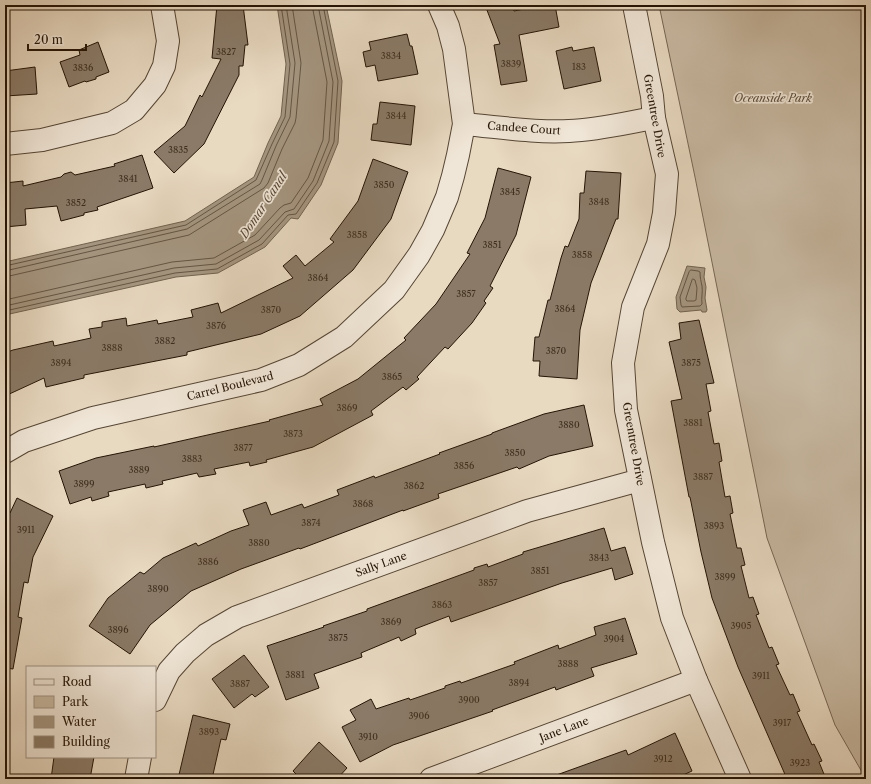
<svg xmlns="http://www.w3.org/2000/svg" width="871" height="784" viewBox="0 0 871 784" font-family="'Libre Caslon Text',serif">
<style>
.green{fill:#c7b8a1;stroke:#766653}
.water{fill:#a59681;stroke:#71624f}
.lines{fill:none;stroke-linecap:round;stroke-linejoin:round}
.shore{stroke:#645543;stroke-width:1}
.building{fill:#8a7a67;stroke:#241405}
.minor-casing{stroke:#554534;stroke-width:24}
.minor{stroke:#f0e6d7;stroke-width:22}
.labels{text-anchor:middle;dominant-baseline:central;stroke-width:3.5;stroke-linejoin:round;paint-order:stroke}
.number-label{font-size:9px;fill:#3e2e1e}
.park-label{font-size:11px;font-style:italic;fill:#5d4d3c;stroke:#f0e6d7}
.street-label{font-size:11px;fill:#241405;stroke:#f0e6d7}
.water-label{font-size:12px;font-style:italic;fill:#584837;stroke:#f0e6d7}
</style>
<rect width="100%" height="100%" fill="#e8d9c1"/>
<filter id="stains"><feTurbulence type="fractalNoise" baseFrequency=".005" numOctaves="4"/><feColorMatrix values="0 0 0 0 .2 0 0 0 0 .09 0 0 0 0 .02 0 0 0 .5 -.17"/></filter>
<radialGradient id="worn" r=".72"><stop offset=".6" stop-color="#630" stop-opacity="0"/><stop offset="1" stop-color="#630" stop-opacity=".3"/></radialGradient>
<polygon class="green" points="659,5 866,5 866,779 835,725 767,538 695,177"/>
<g class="water">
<polygon points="277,5 326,5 342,81 338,143 321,185 298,219 291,218 265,247 218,273 176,277 5,315 5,262 185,221 254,177 268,143 281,116 286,64"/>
<polygon points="687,266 705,268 704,277 706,287 705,298 707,310 706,312 702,312 701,310 680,312 677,309 676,297"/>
</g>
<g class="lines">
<g class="shore">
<polyline points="5,266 186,225 256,180 272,144 285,117 290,64 281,5"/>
<path d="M691,270l7,1 2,1c0,6 1,9 2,14 1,6 -1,12 0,18l-2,2 -18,1 -1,-2 -1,-8 9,-25z"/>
<polyline points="5,271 187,229 260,184 262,180 276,146 290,117 295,63 286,5"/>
<polyline points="5,277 189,235 264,188 268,183 282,149 295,123 296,118 301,63 292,5"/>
<polygon points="693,279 695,280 697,288 696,300 694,301 687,301 686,300 686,298 692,280"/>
<polyline points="5,300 172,262 214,258 255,235 280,208 284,205 291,203 308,178 323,140 327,82 312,5"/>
<polyline points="5,306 174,268 216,264 259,240 285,212 294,209 313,181 329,141 333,82 318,5"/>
<polyline points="5,311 175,273 217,269 262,244 288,215 296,214 317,183 334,142 338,81 323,5"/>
</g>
</g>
<g class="building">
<polygon points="217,5 243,5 248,45 245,45 243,66 239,66 239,75 204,144 174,173 154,152 185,126 200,95 202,97 221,59 212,58"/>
<polygon points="485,5 512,5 514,11 544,5 555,5 559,27 519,35 527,81 501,85 494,45 500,44"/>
<polygon points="407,34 410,46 412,46 418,74 378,81 375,65 366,67 363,52 371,50 369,42"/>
<polygon points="98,42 109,72 96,77 96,79 86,82 85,81 69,87 60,62 80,55 79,50"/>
<polygon points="572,47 573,51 594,47 601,81 564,89 556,51"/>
<polygon points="35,67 37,94 5,96 5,71"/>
<polygon points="380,102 415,106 411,145 371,140 373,124 377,124"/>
<polygon points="142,155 153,188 97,207 98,210 84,213 84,215 61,221 57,206 25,209 26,225 5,227 5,183 23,181 23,186 61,177 64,174 71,172 75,175 115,166 114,164"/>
<polygon points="373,159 408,172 391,219 353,270 300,316 261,334 187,352 187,355 84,375 84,378 46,387 44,378 5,396 5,353 13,350 53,341 54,346 91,338 89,329 102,327 102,322 126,318 127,326 157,320 158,324 193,317 191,310 218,303 221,313 293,278 283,266 296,255 305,266 334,242 330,239 358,201"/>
<polygon points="498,168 531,177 516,235 490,286 493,288 484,301 486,303 472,323 448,349 445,347 417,377 419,379 406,390 403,387 371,411 373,415 313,447 266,460 267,462 250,466 249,462 214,469 216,474 199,477 197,473 162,481 163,484 146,488 145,484 108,492 109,496 92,501 91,497 70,504 59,471 96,458 154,446 154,447 270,421 269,420 323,405 320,399 358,379 406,340 404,338 436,304 470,254 467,253 485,218"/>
<polygon points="586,171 621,173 618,219 616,219 591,283 580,330 577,379 539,376 540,361 533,361 535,337 539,337 548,300 550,300 561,258 565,246 568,247 579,219 580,193 584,193"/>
<polygon points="699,320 714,383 706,384 711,411 708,412 714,444 719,443 722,461 719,462 725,497 730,496 733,513 730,514 737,548 741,548 745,565 741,566 749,598 753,597 759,614 756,615 769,648 772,647 779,664 776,665 790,695 793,694 800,711 797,712 812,745 814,744 822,761 819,762 826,779 787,779 738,667 712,598 701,552 690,497 689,497 671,401 682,399 669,342 681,339 679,323"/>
<polygon points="584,405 593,446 549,456 519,469 517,467 438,494 439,498 403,511 403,510 300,549 299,548 241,569 191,591 150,625 130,654 89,626 108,598 140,572 144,574 163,558 196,543 198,546 231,531 249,525 243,510 266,502 271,515 302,504 304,508 339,495 337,490 374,476 375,478 440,454 439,453 492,434 492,433 544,414"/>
<polygon points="17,498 53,516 33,557 28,583 24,582 18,617 22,618 13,669 5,668 5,511 10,513"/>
<polygon points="604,528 611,551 625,547 633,574 615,580 612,568 562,583 511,601 451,622 449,616 415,629 416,634 401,641 399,637 361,653 362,657 314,674 319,688 286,700 267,646 324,627 323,626 367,611 367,609 474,570 474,568 487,564 488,567 523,554 523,552"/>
<polygon points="625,618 637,654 591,668 594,676 556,690 555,687 492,710 493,711 393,745 360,762 342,727 356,720 350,710 371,699 376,709 409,698 410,700 445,688 445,686 460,681 461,683 515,664 514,662 558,645 559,649 596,635 594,627"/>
<polygon points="244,655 269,687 255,697 252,694 234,708 212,679"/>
<polygon points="193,715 230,724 226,740 221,739 212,779 178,779"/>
<polygon points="675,733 692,771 674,779 552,779 551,777 626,750 628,755"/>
<polygon points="319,742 347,768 337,779 301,779 293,771"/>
<polygon points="54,757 94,757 90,779 51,779"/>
</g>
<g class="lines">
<defs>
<g id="minor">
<polyline points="634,5 652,96 654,118 667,174 664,213 658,244 633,307 623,363 626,410 653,542 672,618 696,680 740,779"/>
<path d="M464,124c35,3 70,9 105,7 28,-1 57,-8 85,-13"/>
<polyline points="5,144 42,140 112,123 134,110 155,85 164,66 168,41 162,5"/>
<polyline points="5,452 24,441 93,418 261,380 299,365 344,337 394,290 419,255 433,230 447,197 453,176 458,155 464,124 454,49 448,26 439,5"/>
<polyline points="155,700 169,671 185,653 206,635 237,617 527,511 640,480"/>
<polyline points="136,779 140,757"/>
<polyline points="431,779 696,680"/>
</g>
</defs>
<use href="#minor" class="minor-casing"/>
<use href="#minor" class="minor"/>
</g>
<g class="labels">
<g class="number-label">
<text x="226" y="51">3827</text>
<text x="391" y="55">3834</text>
<text x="511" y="63">3839</text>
<text x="579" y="66">183</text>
<text x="83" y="67">3836</text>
<text x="396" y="115">3844</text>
<text x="178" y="149">3835</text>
<text x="128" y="178">3841</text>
<text x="384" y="184">3850</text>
<text x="510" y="191">3845</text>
<text x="599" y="201">3848</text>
<text x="76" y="202">3852</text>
<text x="357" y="234">3858</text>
<text x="492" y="244">3851</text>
<text x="582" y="254">3858</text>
<text x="318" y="277">3864</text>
<text x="466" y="293">3857</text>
<text x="565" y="308">3864</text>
<text x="271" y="309">3870</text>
<text x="216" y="325">3876</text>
<text x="165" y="340">3882</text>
<text x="112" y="347">3888</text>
<text x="556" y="350">3870</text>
<text x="61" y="362">3894</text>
<text x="691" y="362">3875</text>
<text x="392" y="376">3865</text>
<text x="347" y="407">3869</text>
<text x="693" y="422">3881</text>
<text x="569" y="424">3880</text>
<text x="293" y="433">3873</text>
<text x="243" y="447">3877</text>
<text x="515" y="452">3850</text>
<text x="192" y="458">3883</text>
<text x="464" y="465">3856</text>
<text x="139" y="469">3889</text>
<text x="703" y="476">3887</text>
<text x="84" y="483">3899</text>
<text x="414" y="485">3862</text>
<text x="363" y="503">3868</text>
<text x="311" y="522">3874</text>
<text x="714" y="525">3893</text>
<text x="26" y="529">3911</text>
<text x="259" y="542">3880</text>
<text x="599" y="557">3843</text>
<text x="208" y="561">3886</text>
<text x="540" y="570">3851</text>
<text x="725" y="576">3899</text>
<text x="488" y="582">3857</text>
<text x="158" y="588">3890</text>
<text x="442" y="604">3863</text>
<text x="391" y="621">3869</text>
<text x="741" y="625">3905</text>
<text x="118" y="629">3896</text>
<text x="338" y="637">3875</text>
<text x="614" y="638">3904</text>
<text x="568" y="663">3888</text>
<text x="295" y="674">3881</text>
<text x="761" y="675">3911</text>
<text x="519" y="682">3894</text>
<text x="240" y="683">3887</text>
<text x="469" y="699">3900</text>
<text x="419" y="715">3906</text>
<text x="782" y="722">3917</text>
<text x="209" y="731">3893</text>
<text x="368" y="736">3910</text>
<text x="663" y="758">3912</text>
<text x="800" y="762">3923</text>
</g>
<g class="park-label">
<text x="773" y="98">Oceanside Park</text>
</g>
<g class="street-label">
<text transform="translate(655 116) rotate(80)">Greentree Drive</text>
<text transform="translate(524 128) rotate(4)">Candee Court</text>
<text transform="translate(230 386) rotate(-14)">Carrel Boulevard</text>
<text transform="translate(634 444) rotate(80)">Greentree Drive</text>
<text transform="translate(381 564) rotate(-20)">Sally Lane</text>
<text transform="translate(564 729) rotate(-21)">Jane Lane</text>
</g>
<g class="water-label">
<text transform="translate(263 205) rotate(-57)">Domar Canal</text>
</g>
</g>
<rect width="871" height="784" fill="none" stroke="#e8d9c1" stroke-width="20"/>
<rect x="6" y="6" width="859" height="772" fill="none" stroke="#241405" stroke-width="2"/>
<rect x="10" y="10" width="851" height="764" fill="none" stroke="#241405"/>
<rect x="26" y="666" width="130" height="92" fill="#f0e6d7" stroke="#9e9283"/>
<rect x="34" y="679" width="20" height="6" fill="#f0e6d7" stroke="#9e9283"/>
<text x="62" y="686" font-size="12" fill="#241405">Road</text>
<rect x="34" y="696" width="20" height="12" fill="#c7b8a1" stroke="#9e9283"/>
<text x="62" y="706" font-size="12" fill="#241405">Park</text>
<rect x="34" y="716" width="20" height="12" fill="#a59681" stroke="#9e9283"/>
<text x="62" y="726" font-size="12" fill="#241405">Water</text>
<rect x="34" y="736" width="20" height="12" fill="#8a7a67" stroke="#9e9283"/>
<text x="62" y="746" font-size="12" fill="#241405">Building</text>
<path d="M28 44v6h58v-6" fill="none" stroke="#241405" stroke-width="2"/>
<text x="34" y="44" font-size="12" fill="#241405" stroke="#f0e6d7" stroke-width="3" paint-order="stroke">20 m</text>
<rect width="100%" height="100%" filter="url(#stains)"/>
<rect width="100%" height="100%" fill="url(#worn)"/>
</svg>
